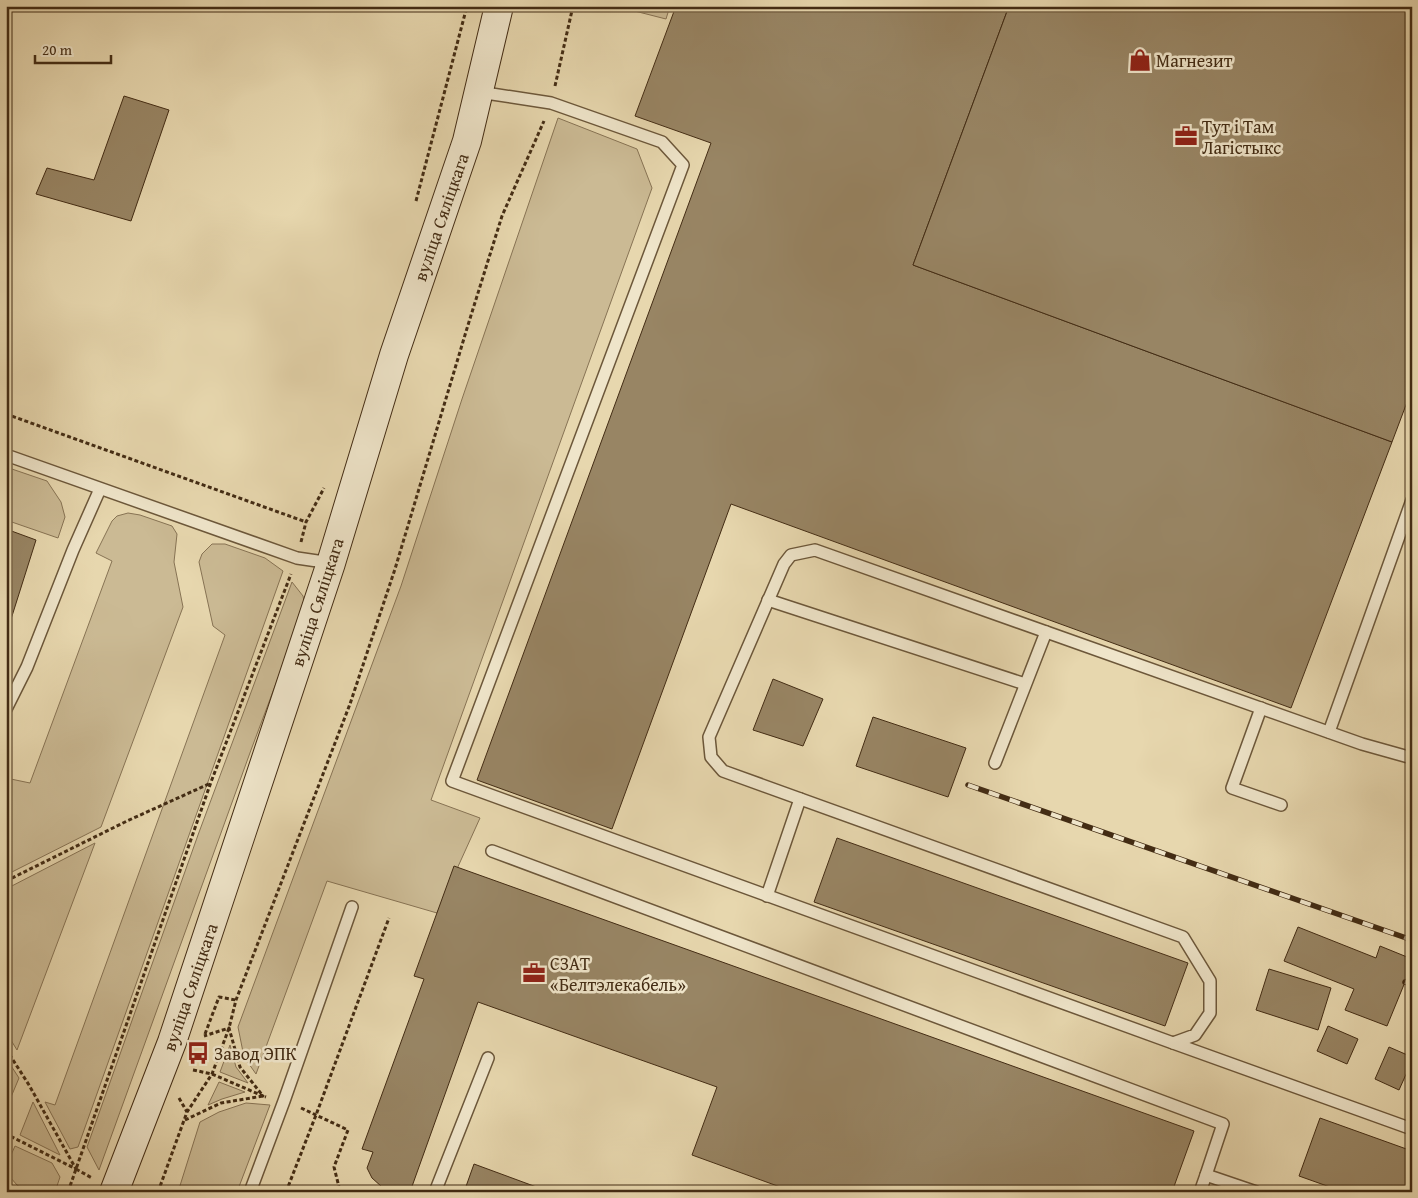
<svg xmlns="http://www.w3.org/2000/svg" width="1418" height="1198" viewBox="0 0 1418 1198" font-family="'Gentium Book Plus',serif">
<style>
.green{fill:#cbba94;stroke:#877354}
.building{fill:#988564;stroke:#432c14}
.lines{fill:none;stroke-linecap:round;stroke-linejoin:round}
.service-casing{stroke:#6c573a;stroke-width:14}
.secondary-casing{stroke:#432c14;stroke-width:30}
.path{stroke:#432c14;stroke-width:3;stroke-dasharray:4 2.5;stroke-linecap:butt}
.service{stroke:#efe5ca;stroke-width:11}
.secondary{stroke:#efe5ca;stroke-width:28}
.rail-casing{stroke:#432c14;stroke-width:5.5}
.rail{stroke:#efe5ca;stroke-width:4;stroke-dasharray:11;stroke-linecap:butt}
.labels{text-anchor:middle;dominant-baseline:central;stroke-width:5;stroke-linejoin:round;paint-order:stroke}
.poi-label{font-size:18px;fill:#432c14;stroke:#efe5ca;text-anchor:start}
.street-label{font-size:18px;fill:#432c14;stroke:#efe5ca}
</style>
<rect width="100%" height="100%" fill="#e7d7ae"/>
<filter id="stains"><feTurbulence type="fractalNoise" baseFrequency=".004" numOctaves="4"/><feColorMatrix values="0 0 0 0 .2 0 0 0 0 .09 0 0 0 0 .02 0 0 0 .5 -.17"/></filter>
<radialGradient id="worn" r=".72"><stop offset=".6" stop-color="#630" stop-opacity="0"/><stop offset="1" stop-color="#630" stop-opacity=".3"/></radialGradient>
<g class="green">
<polygon points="615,6 670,6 666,19"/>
<polygon points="558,118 637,149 652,188 431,800 480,818 437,913 327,881 256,1074 244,1057 238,1027 401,586 462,399"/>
<polygon points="6,467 47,481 61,502 65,517 58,538 6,520"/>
<polygon points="128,513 140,515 172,526 177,534 174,562 183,607 101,827 6,875 6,778 30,783 112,561 96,553 112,521 117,516"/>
<polygon points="212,544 225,544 265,558 283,571 78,1147 70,1149 45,1102 55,1105 225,635 213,626 199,562 202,554"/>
<polygon points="292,582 303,596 305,606 251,750 99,1170 87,1147 198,835"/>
<polygon points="95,843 17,1050 6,1032 6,889"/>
<polygon points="230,1045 236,1067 248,1083 220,1072"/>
<polygon points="6,1058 19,1078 6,1109"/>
<polygon points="219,1082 245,1092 222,1099 208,1105"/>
<polygon points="33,1102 60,1155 20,1135"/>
<polygon points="246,1103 270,1105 237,1192 178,1192 200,1122 219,1112"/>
<polygon points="15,1146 52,1163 60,1177 55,1192 27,1192 17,1185 10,1177 7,1164"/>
</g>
<g class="building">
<polygon points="676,6 1009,6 913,265 1392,442 1291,708 731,504 612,829 477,780 711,143 635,116"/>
<polygon points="1009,6 1412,6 1412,389 1392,442 913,265"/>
<polygon points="124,96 169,110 131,221 36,194 47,168 94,180"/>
<polygon points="6,529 36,540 6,635"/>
<polygon points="773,679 823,699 803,746 753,730"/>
<polygon points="873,717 966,748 948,797 856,766"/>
<polygon points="837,838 1188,963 1165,1026 814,902"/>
<polygon points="454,866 1194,1131 1172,1192 794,1192 692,1155 717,1087 478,1002 410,1192 395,1192 382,1187 372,1178 367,1168 373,1152 362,1149 424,979 414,976"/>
<polygon points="1298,927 1376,958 1380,946 1412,959 1412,965 1387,1026 1345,1010 1354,989 1284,961"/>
<polygon points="1269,969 1331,988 1318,1030 1256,1010"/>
<polygon points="1328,1026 1358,1039 1347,1064 1317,1051"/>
<polygon points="1389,1047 1412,1057 1412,1061 1399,1090 1375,1079"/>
<polygon points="1320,1118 1412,1151 1412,1192 1344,1192 1299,1176"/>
<polygon points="474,1164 550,1192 464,1192"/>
</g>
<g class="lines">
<defs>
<g id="service">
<polyline points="479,92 551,103 662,142 683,165 452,781 1173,1043 1195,1035 1210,1013 1210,981 1183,937 723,771 711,757 709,737 784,564 791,555 815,550 1362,744 1412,758"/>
<polyline points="6,455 297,558 331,563"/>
<polyline points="768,600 1025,684"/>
<polyline points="1261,708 1232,788 1281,805"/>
<polyline points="6,709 27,667 73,550 100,489"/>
<polyline points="1329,732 1412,500"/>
<polyline points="995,763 1046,632"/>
<polyline points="492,851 1223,1124 1206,1175"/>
<polyline points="767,896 800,799"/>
<polyline points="1173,1043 1412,1129"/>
<polyline points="250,1192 284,1101 352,907"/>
<polyline points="435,1192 488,1058"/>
<polyline points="1200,1192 1206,1175 1256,1192"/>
</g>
<polyline id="secondary" points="114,1192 172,1042 331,563 394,355 467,141 499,6"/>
</defs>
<use href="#service" class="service-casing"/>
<use href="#secondary" class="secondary-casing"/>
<g class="path">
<polyline points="555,86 573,6"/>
<polyline points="416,201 467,6"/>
<polyline points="6,414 306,522"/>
<polyline points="301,542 306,522 324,488"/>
<polyline points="6,881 127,821 211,783"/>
<polyline points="205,1034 219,997 236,1000"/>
<polyline points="6,1049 29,1085 76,1169 6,1134"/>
<polyline points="193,1070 212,1074 263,1096 240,1067 229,1028 204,1036"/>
<polyline points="179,1098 187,1112"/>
<polyline points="301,1108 348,1130 334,1167 339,1187 352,1192"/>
<polyline points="185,1120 221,1103 263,1096 266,1097"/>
<polyline points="76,1169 92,1178"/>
<polyline points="68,1192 211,782 291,574"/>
<polyline points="158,1192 187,1112 212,1074 229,1028 236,1000 350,704 395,569 468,325 502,216 544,121"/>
<polyline points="286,1192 316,1115 389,918"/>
</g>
<use href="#service" class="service"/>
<use href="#secondary" class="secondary"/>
<defs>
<g id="rail">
<polyline points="968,785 1412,940"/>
<polyline points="1405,982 1412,984"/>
</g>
</defs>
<use href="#rail" class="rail-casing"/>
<use href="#rail" class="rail"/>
</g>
<defs>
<symbol id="shop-bare" viewBox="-9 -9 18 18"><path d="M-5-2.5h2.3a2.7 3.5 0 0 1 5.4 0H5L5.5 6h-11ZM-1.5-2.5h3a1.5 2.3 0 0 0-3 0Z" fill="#8f2418" stroke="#efe5ca" stroke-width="2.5" paint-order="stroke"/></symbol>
<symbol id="office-bare" viewBox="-9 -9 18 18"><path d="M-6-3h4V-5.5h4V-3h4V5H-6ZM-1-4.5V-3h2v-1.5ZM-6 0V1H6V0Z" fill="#8f2418" stroke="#efe5ca" stroke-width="2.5" paint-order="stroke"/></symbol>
<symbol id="bus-bare" viewBox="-9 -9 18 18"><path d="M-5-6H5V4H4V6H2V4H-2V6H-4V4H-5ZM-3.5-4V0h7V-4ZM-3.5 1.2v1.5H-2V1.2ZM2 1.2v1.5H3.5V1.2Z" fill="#8f2418" stroke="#efe5ca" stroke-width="2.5" paint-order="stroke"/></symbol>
</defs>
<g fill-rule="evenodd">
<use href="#shop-bare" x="1124" y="44" width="32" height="32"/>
<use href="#office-bare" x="1170" y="120" width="32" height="32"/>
<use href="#office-bare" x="518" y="957" width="32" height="32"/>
<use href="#bus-bare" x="182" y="1037" width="32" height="32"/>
</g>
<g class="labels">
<g class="poi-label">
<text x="1156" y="60">Магнезит</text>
<text x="1202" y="126">Тут і Там<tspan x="1202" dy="21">Лагістыкс</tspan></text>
<text x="550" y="963">СЗАТ<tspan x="550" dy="21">«Белтэлекабель»</tspan></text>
<text x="214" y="1053">Завод ЭПК</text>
</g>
<g class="street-label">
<text transform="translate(441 217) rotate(-71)">вуліца Сяліцкага</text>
<text transform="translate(317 602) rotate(-72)">вуліца Сяліцкага</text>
<text transform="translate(190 987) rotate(-71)">вуліца Сяліцкага</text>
</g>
</g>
<rect width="1418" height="1198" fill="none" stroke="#e7d7ae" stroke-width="25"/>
<rect x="8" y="8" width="1403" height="1183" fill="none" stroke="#432c14" stroke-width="2.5"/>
<rect x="12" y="12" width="1393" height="1173" fill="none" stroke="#432c14"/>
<path d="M35 55v8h76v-8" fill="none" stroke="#432c14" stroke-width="2.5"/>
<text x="42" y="55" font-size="15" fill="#432c14" stroke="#efe5ca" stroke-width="4" paint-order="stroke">20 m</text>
<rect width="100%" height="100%" filter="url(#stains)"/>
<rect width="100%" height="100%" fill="url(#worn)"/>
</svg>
